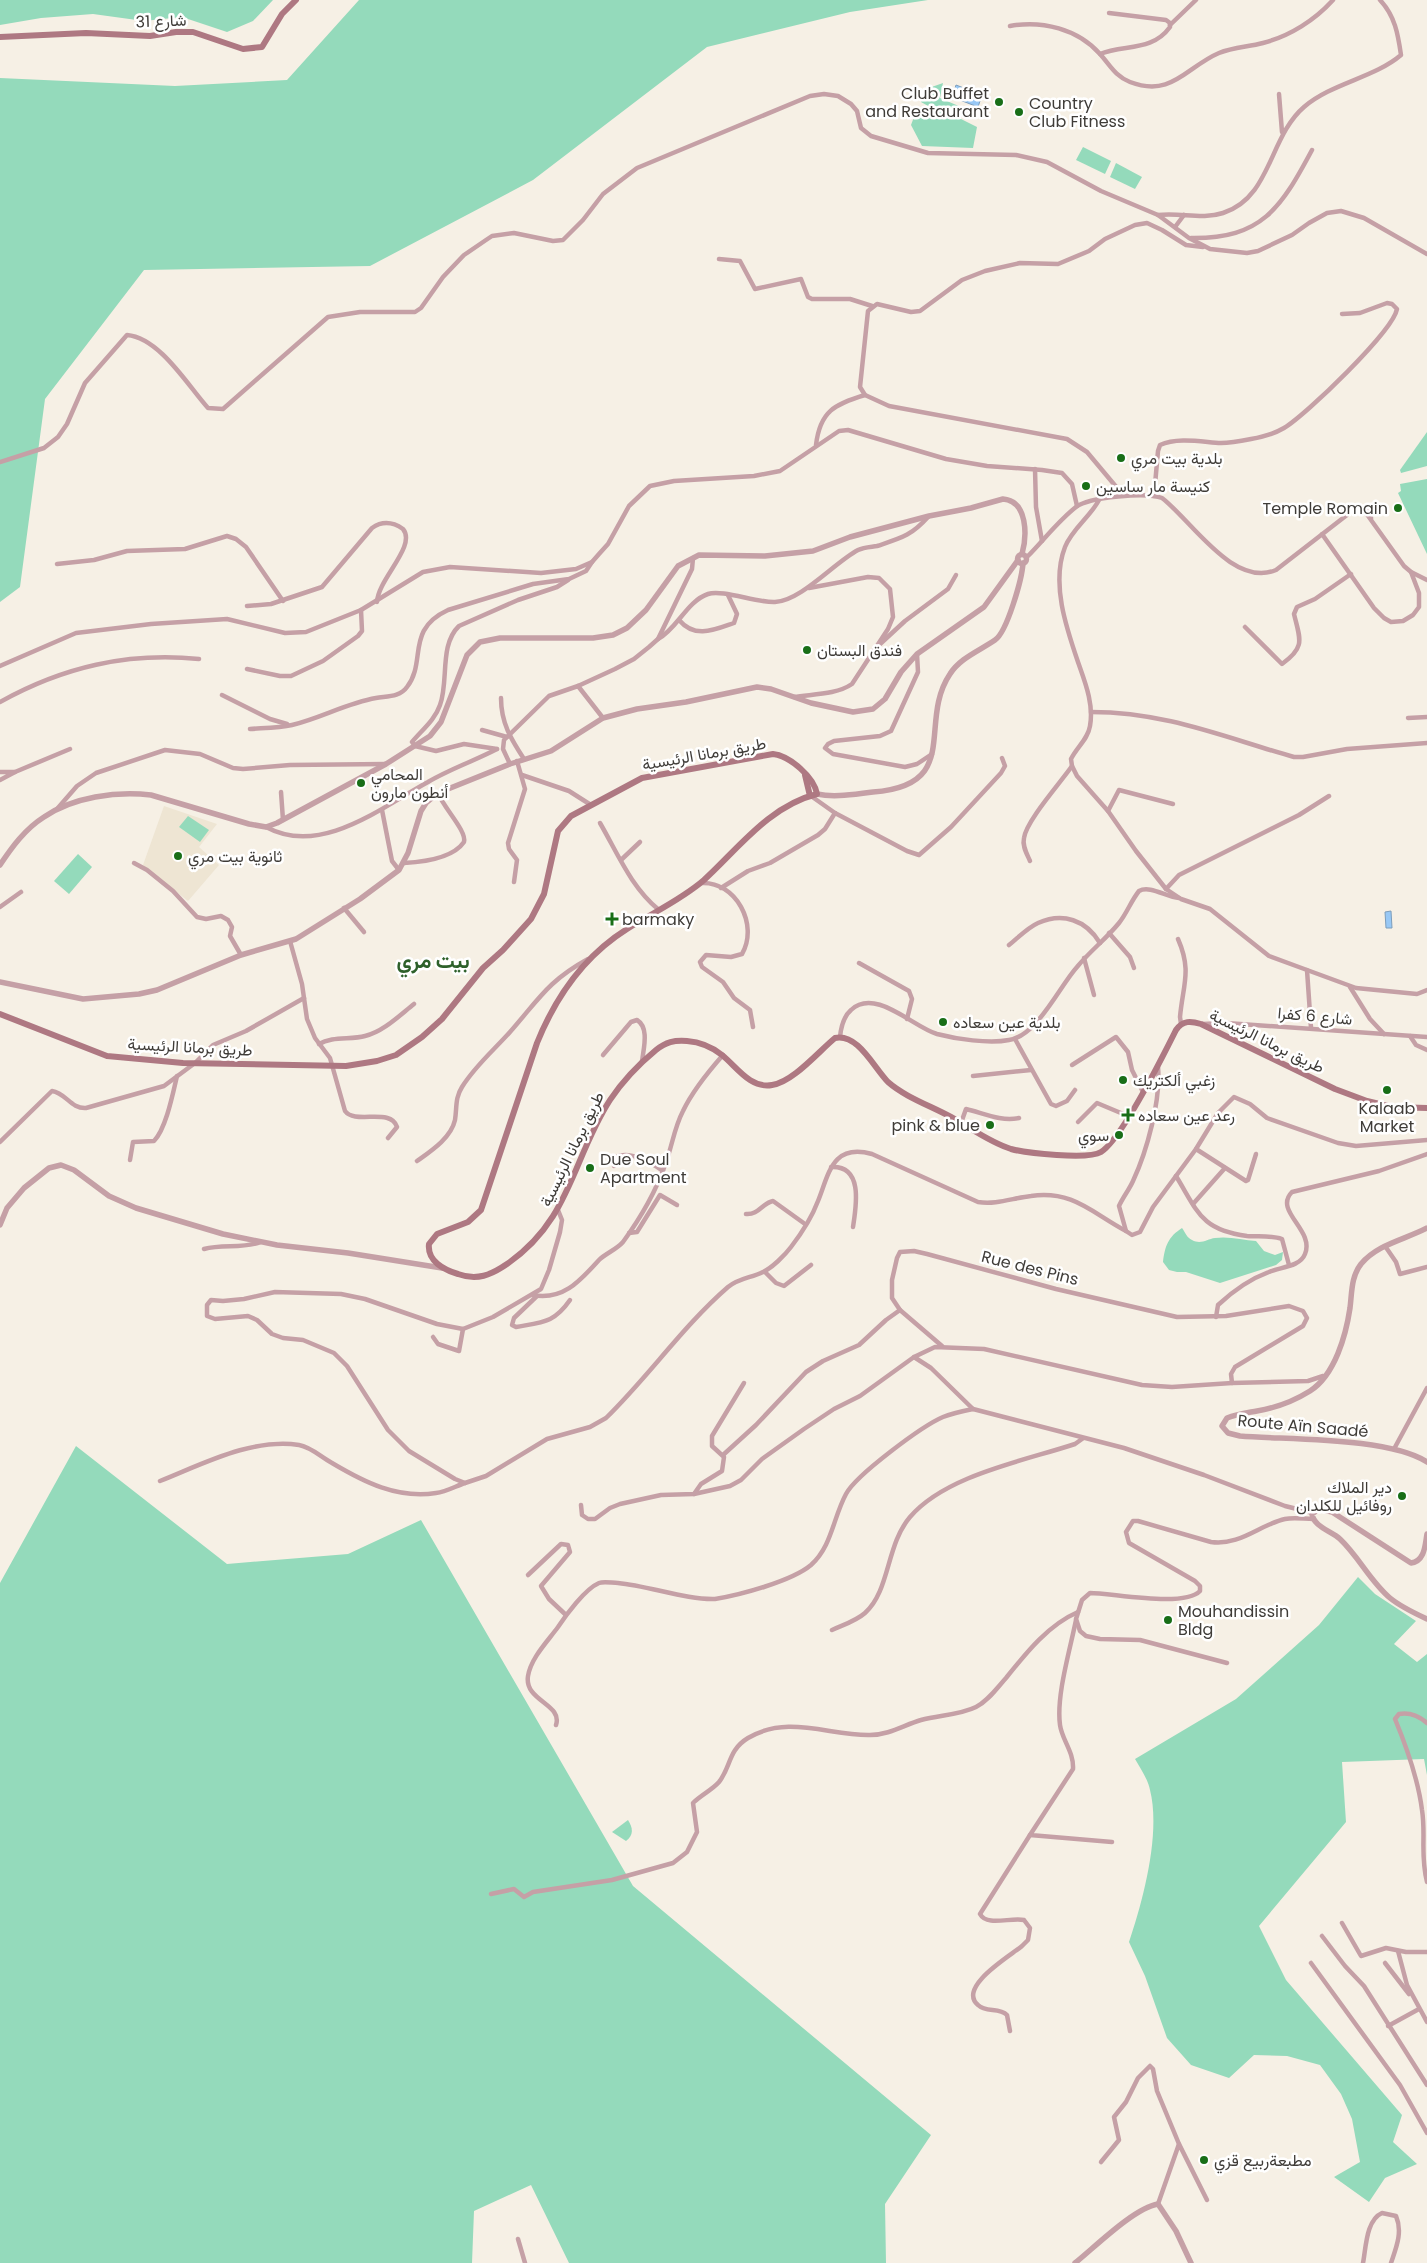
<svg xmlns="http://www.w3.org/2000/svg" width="1427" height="2263" viewBox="0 0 1427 2263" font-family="Poppins,Vazirmatn,sans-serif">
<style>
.built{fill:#eee5d3}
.green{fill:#94dabb}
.water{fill:#98c8f5;stroke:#7d9ebc}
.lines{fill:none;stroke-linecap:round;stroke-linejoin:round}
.minor{stroke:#c5a0a6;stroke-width:4.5}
.tertiary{stroke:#c5a0a6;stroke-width:5.5}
.secondary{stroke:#ae7882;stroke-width:6}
.poi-dot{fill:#186e17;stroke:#fff;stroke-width:2}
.labels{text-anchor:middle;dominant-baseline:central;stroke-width:5;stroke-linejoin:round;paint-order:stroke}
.street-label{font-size:16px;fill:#3f3c38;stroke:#fff}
.poi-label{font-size:16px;fill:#3f3c38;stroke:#fff;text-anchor:start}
.district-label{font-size:21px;font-weight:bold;fill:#2d602a;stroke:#fff}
</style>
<rect width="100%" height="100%" fill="#f6f0e5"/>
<polygon class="built" points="164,806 217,824 199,847 219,865 188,901 143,865"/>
<g class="green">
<polygon points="0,0 273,0 253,21 227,32 182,17 144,21 93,14 41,18 0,25"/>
<polygon points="359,0 928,0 850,12 707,47 533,180 370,266 144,270 45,399 20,587 0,602 0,78 175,86 287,80"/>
<polygon points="943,83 940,98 961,107 951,114 977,127 973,148 922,146 911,125 917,109 931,117 934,113 930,111 930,107 921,102 926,89"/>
<polygon points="1083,147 1111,161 1105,174 1076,160"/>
<polygon points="1116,163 1142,177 1135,189 1110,177"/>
<polygon points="1427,432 1427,466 1401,473 1400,470"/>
<polygon points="1427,479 1427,554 1398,493 1401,491 1400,484"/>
<polygon points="188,816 209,830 200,842 179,827"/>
<polygon points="78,854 92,867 69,894 54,881"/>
<path d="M1182,1228c3,4 5,10 10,12 9,5 15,-1 23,-2 14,-2 28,2 41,3l8,10 11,4 8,-3 -1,8 -6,5 -56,18 -34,-11h-9l-8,-2 -6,-8c2,-16 5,-25 19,-34z"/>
<polygon points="76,1446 227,1564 348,1554 421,1520 633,1886 931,2135 885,2204 886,2263 569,2263 531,2185 474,2211 472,2263 0,2263 0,1583"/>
<path d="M1358,1577l17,17 41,27 -22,23 23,18 10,-8v121l-3,-16 -82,3 4,60 -87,104 27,54 116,135 -9,27 24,22 -32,14 -16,24 -35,-25 26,-15 -8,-43 -11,-25 -21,-29 -33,-9 -33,-1 -25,23 -38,-13 -24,-27 -22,-62 -16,-34c14,-41 32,-109 21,-152 -2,-11 -10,-22 -15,-31l101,-60 83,-74z"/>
<path d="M628,1820c5,8 6,15 -2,21l-14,-9z"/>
</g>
<g class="water">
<polygon points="956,85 982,95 978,107 952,97"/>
<polygon points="1391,911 1392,928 1386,928 1385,912"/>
</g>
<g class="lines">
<g class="minor">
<polyline points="1170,25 1196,0"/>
<path d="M1010,26c32,-6 68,3 90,28 10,11 15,22 30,28 42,16 56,-15 89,-29 14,-6 29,-6 44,-10 27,-7 52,-23 70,-43"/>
<path d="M1100,54c24,-10 52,-2 70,-27v-4l-4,-3 -57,-7"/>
<polyline points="1279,94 1282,132"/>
<path d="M1158,215c22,-3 44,5 65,-2 48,-15 46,-76 81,-106 28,-24 70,-29 97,-52 -3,-21 -6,-39 -21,-55"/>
<polyline points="1175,227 1184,215"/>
<path d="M1191,238c71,1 90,-30 121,-88"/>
<polyline points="719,259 740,261 755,289 801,279 808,297 812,299 850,299 872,306"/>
<path d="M816,445c4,-34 19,-41 49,-50"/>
<path d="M0,462l44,-14 14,-11 9,-13 18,-41 42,-48c33,3 61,51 81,73l15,1 105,-92 32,-5h55l6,-4 22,-31 21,-22 22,-15 6,-4 22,-3 39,8 10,-1 20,-20 20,-26 34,-26 173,-72 14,-2 14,2 13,8 6,7 4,17 10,8 57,17 88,2 31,7 54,29 57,24 31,23 21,11 37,4 11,-2 34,-16 17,-12 18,-10 14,-2 23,7 63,36"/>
<polyline points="1035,469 1036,507 1042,541"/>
<polyline points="1123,495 1087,452 1067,439 889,406 865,395 860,387 868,311 877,304 911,312 920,311 962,280 985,271 1020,263 1058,264 1089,251 1105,239 1135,225 1147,223 1162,230 1186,245 1203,247"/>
<path d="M1154,496l4,-45 2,-6c18,-8 42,-3 61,-2 10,0 20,-2 30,-4 11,-2 23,-5 33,-11 22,-13 109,-97 113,-119l-5,-5 -5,-1 -27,10 -18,1"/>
<path d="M1099,500c-9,17 -27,29 -34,47 -14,36 1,80 13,115 7,20 16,42 12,64 -2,13 -13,21 -19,33l1,7 5,10 31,35 28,40 30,38 15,10 29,10 59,47 38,14 4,58"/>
<polyline points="1353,512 1366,513 1404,566 1411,572 1427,580"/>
<polyline points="1322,534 1374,608 1384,618 1391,622 1403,621 1413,615 1419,607 1419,593 1411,572"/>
<path d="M1027,557c16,-16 31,-36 49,-50 13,-10 71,-15 86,-9 30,23 71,90 114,72l80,-62h9l6,10"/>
<polyline points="57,564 94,560 127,551 185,549 227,536 236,539 246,547 283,601"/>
<path d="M247,606l24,-2 51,-17 50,-59c10,-7 21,-6 31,1 14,17 -25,50 -26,73"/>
<path d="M679,620c16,19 35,10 55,3l3,-9 -9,-19"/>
<path d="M1245,627l37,37c24,-17 18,-25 12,-50l3,-7 18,-8 36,-25"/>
<path d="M658,639c19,-10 29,-38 50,-45 14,-5 49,9 67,8 26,-1 60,-40 83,-52 6,-3 13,-3 19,-4 24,-8 34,-10 51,-29"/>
<polyline points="879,645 905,621 948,589 956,575"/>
<polyline points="917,654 918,672 891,731 880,736 834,741 828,744 825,748 833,754 905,767 917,764 932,754"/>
<polyline points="0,666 76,633 151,624 227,619 285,633 306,632 361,610 423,572 450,567 541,573 576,569 592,562 599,554 608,544 629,506 650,486 674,481 754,476 780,471 839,431 848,430 946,459 987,466 1042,470 1062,473 1072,484 1077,506"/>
<polyline points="247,669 280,676 291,676 323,661 358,636 362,631 361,610"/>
<polyline points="578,686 603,718"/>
<polyline points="222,695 270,719 287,724"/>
<path d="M794,697c18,-3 42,-2 58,-13l36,-55 5,-12 -3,-28 -11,-11 -11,-1 -59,11"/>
<path d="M501,698c0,25 10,41 23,61"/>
<path d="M0,702c63,-35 127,-50 199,-43"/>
<path d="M1091,712c75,0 132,25 203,45h9l44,-8 80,-6"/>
<polyline points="1408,718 1427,717"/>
<path d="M250,729c14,-1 29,-1 42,-4 29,-7 55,-22 84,-27 11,-2 24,-1 31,-11 20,-26 -2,-57 41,-77l85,-26 36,-5 17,-8 6,-9"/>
<polyline points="482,730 507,737"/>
<path d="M497,749l-33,-5 -28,7 -21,-5 -3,-4c10,-12 23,-22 28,-37 9,-24 -1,-60 19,-79l59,-26 39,-13 11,-7"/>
<polyline points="510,764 503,749 504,740 549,696 578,686 615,669 634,659 649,647 658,639 692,569 693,558"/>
<polyline points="0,772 15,772 0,780"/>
<polyline points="15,772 70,749"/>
<polyline points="522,775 569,791 591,805"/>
<polyline points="281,792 283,820"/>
<polyline points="811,796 835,813 907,851 919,855 951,827 1001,773 1005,766 1002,758"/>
<polyline points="57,809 77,786 96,773 165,750 200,754 233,768 243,769 290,765 386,764"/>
<polyline points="382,810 392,861 399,870"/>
<polyline points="1108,811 1119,790 1173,804"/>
<path d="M600,823c18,31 31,64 59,87"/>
<path d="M266,827c55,30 116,-20 162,-45 22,-13 46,-21 69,-33"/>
<polyline points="621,860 640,842"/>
<path d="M1030,861c-3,-7 -8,-15 -6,-23 2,-17 37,-56 48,-72"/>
<polyline points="134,863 147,870 173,891 197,917 206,919 221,916 228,920 232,927 230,936 241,955"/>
<path d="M404,863c19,-1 49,-5 60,-21 3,-11 -21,-35 -26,-49"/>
<polyline points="514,882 517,860 509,849 508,843 525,789 517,761"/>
<path d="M701,883c35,-2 58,42 41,71l-11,3 -25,-2 -6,7 2,5 21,15 11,16 16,12 3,17"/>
<polyline points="721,888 748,871 770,863 818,835 825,829 835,813"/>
<polyline points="1166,889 1179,875 1299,815 1329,796"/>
<polyline points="0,907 21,892"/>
<polyline points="344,908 364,932"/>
<polyline points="1109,933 1130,957 1134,968"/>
<path d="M1178,939c14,32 5,45 2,78l1,7"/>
<path d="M290,941l12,43 5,35 8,19 15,20 15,53c10,14 46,-4 52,16l-9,11"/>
<path d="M1009,945c9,-7 18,-17 29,-22 25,-11 48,-3 62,20"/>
<polyline points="1084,958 1094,995"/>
<polyline points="859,963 909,991 912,999 907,1019"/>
<polyline points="1307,970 1356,988 1417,994 1427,990"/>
<polyline points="1350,987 1370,1019 1384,1034"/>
<polyline points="1202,1024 1226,1023 1427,1037"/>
<polyline points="1410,1036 1416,1045 1427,1050"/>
<path d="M840,1037c1,-10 3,-20 11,-27 24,-23 62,17 86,24 19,5 52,10 72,6 28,-4 50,-53 68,-73 13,-16 29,-28 42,-44 8,-10 12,-22 20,-32 11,-6 27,6 40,7"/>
<polyline points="1015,1039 1051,1104 1056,1106 1067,1101 1075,1090"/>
<path d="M319,1044c13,-8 32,-4 46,-8 18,-4 35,-21 49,-32"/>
<path d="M603,1055l28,-33 6,-2c13,8 6,30 5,42"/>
<polyline points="1072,1065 1116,1037 1128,1052 1132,1070 1143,1092"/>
<path d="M1158,1067c3,33 -11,84 -25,114 -4,9 -10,16 -14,25l7,25 6,4 8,-3 13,-25 43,-58 22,-36 16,-16 16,7 17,14 71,25 18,3 71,-6"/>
<polyline points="973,1076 1031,1070"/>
<polyline points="1078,1122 1097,1103 1128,1116"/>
<path d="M961,1123l5,-14c17,4 35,13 53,9"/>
<path d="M0,1142l52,-51c14,2 19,18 34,17l78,-22 31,-23 18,-18 33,-14 58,-33"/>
<polyline points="1196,1149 1246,1181 1248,1180 1256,1154"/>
<path d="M130,1160l3,-18 21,-1c12,-12 19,-48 23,-65"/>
<path d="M417,1161c14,-10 34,-23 38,-41 2,-13 0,-22 7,-33 13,-21 32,-37 48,-55 29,-33 38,-51 78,-73"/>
<path d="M614,1166l2,-9c14,-7 36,6 47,14"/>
<path d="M831,1167c33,-2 25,40 22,60"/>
<path d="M1176,1176c22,36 25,54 71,60 11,1 24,-1 35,3l7,26"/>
<polyline points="1193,1204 1225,1168"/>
<path d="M558,1210l4,10 -2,12 -11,38 -8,19 -48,28 -30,12 -26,-5 -72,-25 -24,-5 -66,-2 -31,7 -21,2 -12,-1 -4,5v11l8,3 33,-3 9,4 15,14 11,4 20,2 31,13 13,13 41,64 21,21 46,28 10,4 21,-7 61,-37 43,-12 16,-9c43,-42 77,-92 122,-131 11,-9 23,-9 35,-15 9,-4 22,-17 28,-25 10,-13 21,-30 27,-46 11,-27 14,-58 54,-47l106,48c18,3 35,-4 53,-6 42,-6 61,17 95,35"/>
<path d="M746,1214c13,1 16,-11 27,-13l32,23"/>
<polyline points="629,1233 637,1232 660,1195 677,1205"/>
<polyline points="1385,1246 1396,1262 1400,1274 1427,1267"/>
<path d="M204,1249c19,-5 39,0 57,-7"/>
<polyline points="765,1272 776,1283 784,1286 811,1265"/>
<path d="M532,1295c31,6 48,-14 67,-35 7,-7 17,-10 24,-18 16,-22 33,-51 42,-77 7,-18 9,-37 18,-54 10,-21 25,-39 40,-56"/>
<path d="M537,1296l-23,22 -2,7 4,2c27,-5 38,-4 54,-27"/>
<path d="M1216,1317l2,-12c14,-13 32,-26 51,-33 11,-5 31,-5 36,-18 10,-24 -32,-43 -13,-62l87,-21 48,-17"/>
<polyline points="433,1337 438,1344 459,1351 463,1329"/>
<polyline points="942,1346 900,1310 892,1298 892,1280 897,1258 900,1252 914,1251 927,1254 1056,1289 1177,1317 1226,1316 1289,1306 1303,1311 1307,1318 1303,1326 1235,1367 1231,1374 1232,1383"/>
<polyline points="914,1357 931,1368 973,1409"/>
<polyline points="1394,1449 1427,1388"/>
<polyline points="723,1455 756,1425 806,1372 823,1361 859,1345 886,1320 900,1310"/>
<path d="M160,1481c43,-17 91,-43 139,-36 12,2 22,12 33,18 32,19 65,36 104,30 10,-1 20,-7 29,-10"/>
<polyline points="694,1494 701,1484 722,1471 724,1457 712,1446 712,1436 744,1383"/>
<polyline points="581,1505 582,1515 588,1519 595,1519 610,1508 620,1504 661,1495 694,1494 730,1486 741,1480 762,1459 804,1429 834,1409 860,1396 914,1357 935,1347 984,1349 1142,1385 1172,1387 1232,1383 1308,1381 1323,1376"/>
<polyline points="528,1575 561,1544 568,1545 570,1552 541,1586 549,1599 566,1615"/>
<path d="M1076,1620c-6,30 -20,76 -16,105 2,15 14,27 13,44l-43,66 82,7"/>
<path d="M832,1630c11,-5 24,-9 33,-17 25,-22 21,-68 45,-96 36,-42 114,-56 165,-73l7,-5"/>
<path d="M1227,1663l-87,-23 -40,-1 -14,-3 -6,-5 -4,-12 6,-19 8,-7c22,0 94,15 110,-2v-5l-5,-5 -66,-38 -3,-11 7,-11h5l73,21c29,4 48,-17 74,-23 9,-2 19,0 28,0"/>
<path d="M1427,1723c-8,-7 -17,-11 -28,-9l-4,5c12,29 23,59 27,91 4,25 -2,45 5,72"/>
<path d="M556,1725c7,-21 -32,-24 -28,-49 3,-18 19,-34 30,-49 8,-12 27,-38 41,-44 5,-2 13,0 19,0 31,3 69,17 97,16 25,-4 77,-18 96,-34 21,-19 22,-47 35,-71 10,-19 76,-68 97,-77 10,-4 20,-6 30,-8l151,39 80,27 81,31 28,7"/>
<path d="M491,1894l23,-5 10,8 9,-5 79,-12 61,-17 14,-11 10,-20 -4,-29c8,-8 19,-13 26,-21 12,-15 9,-32 29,-44 40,-24 82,-2 122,-3 19,0 34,-10 51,-15 18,-5 39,-5 55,-13 12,-6 21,-19 30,-29 20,-25 42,-53 72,-66"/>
<polyline points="1342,1923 1361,1956 1386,1948 1406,1952 1427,1952"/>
<polyline points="1322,1936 1345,1966 1364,1986 1427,2085"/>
<polyline points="1398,1951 1407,1985 1427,2022"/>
<polyline points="1311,1963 1400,2085 1427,2133"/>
<polyline points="1385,1963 1409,1994"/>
<polyline points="1388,2026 1419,2009"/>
<path d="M1010,2031l-3,-16c-8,-8 -21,-2 -29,-10 -21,-18 32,-49 44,-59l6,-6 2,-12 -6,-8c-13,-3 -37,7 -44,-6l50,-79"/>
<polyline points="1101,2162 1119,2140 1114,2117 1126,2102 1138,2078 1150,2066 1153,2069 1157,2091 1179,2144"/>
<polyline points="1158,2204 1179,2144 1207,2200"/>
<polyline points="518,2239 525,2263"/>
<path d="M1363,2263c3,-15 3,-43 19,-50l14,3c7,16 0,32 -5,47"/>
</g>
<g class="tertiary">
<circle cx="1022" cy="559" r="4.5"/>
<path d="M817,794c18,4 38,0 56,-2 90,-7 44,-69 77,-118 10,-16 29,-23 45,-34 12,-8 27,-61 28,-77"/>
<path d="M0,865c12,-18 25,-36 44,-48 29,-20 72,-26 107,-22l98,29 17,3 11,-4 109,-59 44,-28 11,-14 26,-67 13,-13 20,-4h93l20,-3 14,-7 19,-18 32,-44 21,-11 66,1 48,-5 37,-14 79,-21 42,-8 32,-9c25,2 24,37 19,55"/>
<polyline points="0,982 83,999 139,994 157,990 241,955 296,939 360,899 399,870 408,853 421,811 426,803 438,793 510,764 551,751 603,718 637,709 686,702 757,687 771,689 811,703 853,712 873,709 885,699 901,672 917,654 984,607 1018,560"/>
<polyline points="0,1225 7,1208 24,1188 49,1168 61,1165 74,1170 109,1196 136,1208 223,1234 277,1245 348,1253 442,1268"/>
<path d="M1427,1228c-23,12 -49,16 -66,36 -10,13 -9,28 -11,44 -4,27 -15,67 -40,83 -16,10 -35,17 -53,20 -11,2 -20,3 -30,7l-5,8 6,7 12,3c48,4 148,1 187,26"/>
<path d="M1427,1534c-2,11 -2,27 -16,29l-79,-51 -13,-3 -7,5c2,13 19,17 28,25 19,18 30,42 50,59 11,9 24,15 37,21"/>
<path d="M1075,2263c20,-16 59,-55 83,-59l18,27 15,32"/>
</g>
<g class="secondary">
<polyline points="0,37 86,33 150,36 176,32 193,32 243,49 262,47 282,14 296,0"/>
<polyline points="805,775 810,796"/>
<path d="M0,1014l107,42 76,7 163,3 31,-5 19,-6 26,-18 20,-18 41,-51 20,-18 28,-31 13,-25 14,-63 13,-15 71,-38 131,-24c17,2 41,23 44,40 -48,12 -79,55 -113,86 -23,20 -52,33 -77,49 -43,27 -71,67 -90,114l-56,167 -13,12 -31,12 -8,10c-2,17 15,26 29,30 19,7 33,1 49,-10 64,-44 65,-105 103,-164 12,-18 29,-36 46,-50 10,-8 18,-10 31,-9 13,1 25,6 35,14 14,11 28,34 50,30 21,-3 46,-33 63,-47 23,-5 39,30 53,44 17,15 43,24 63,35 20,11 38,25 60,32 15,4 77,11 90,3 21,-13 62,-96 75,-122 7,-10 15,-9 25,-6l134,65 32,12 25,6 35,1"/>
</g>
</g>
<g class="poi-dot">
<circle cx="999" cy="102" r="5"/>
<circle cx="1019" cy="112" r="5"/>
<circle cx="1121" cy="458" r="5"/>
<circle cx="1086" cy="486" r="5"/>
<circle cx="1398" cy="508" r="5"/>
<circle cx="807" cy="650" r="5"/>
<circle cx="361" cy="783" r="5"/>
<circle cx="178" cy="856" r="5"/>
<path d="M609.5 911.5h5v5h5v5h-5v5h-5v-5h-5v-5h5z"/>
<circle cx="943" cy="1022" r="5"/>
<circle cx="1123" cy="1080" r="5"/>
<circle cx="1387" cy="1090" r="5"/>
<path d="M1125.5 1107.5h5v5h5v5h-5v5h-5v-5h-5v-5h5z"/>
<circle cx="990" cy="1125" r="5"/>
<circle cx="1119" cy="1135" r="5"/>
<circle cx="590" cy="1168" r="5"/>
<circle cx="1402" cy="1496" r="5"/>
<circle cx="1168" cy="1620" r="5"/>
<circle cx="1204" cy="2160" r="5"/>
</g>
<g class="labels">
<g class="street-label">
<text transform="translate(161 21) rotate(-2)">شارع 31</text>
<text transform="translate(704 754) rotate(-10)">طريق برمانا الرئيسية</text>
<text transform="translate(1315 1016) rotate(5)">شارع 6 كفرا</text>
<text transform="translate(1267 1041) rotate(26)">طريق برمانا الرئيسية</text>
<text transform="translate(190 1047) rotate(3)">طريق برمانا الرئيسية</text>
<text transform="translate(572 1149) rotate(-64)">طريق برمانا الرئيسية</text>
<text transform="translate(1030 1268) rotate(14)">Rue des Pins</text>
<text transform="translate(1303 1426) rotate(5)">Route Aïn Saadé</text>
</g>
<g class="poi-label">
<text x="989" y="93" text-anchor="end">Club Buffet<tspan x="989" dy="18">and Restaurant</tspan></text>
<text x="1029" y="103">Country<tspan x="1029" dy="18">Club Fitness</tspan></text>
<text x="1131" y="458">بلدية بيت مري</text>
<text x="1096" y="486">كنيسة مار ساسين</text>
<text x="1388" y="508" text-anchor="end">Temple Romain</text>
<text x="817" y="650">فندق البستان</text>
<text x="371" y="774">المحامي<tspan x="371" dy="18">أنطون مارون</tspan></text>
<text x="188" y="856">ثانوية بيت مري</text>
<text x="622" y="919">barmaky</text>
<text x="953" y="1022">بلدية عين سعاده</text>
<text x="1133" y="1080">زغبي ألكتريك</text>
<text x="1387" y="1108" text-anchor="middle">Kalaab<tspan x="1387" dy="18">Market</tspan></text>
<text x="1138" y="1115">رعد عين سعاده</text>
<text x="980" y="1125" text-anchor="end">pink &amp; blue</text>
<text x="1109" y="1135" text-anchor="end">سوي</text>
<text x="600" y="1159">Due Soul<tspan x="600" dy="18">Apartment</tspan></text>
<text x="1392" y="1487" text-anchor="end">دير الملاك<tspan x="1392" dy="18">روفائيل للكلدان</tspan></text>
<text x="1178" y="1611">Mouhandissin<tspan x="1178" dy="18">Bldg</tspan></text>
<text x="1214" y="2160">مطبعةربيع قزي</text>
</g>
<g class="district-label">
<text x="433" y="960">بيت مري</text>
</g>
</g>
</svg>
